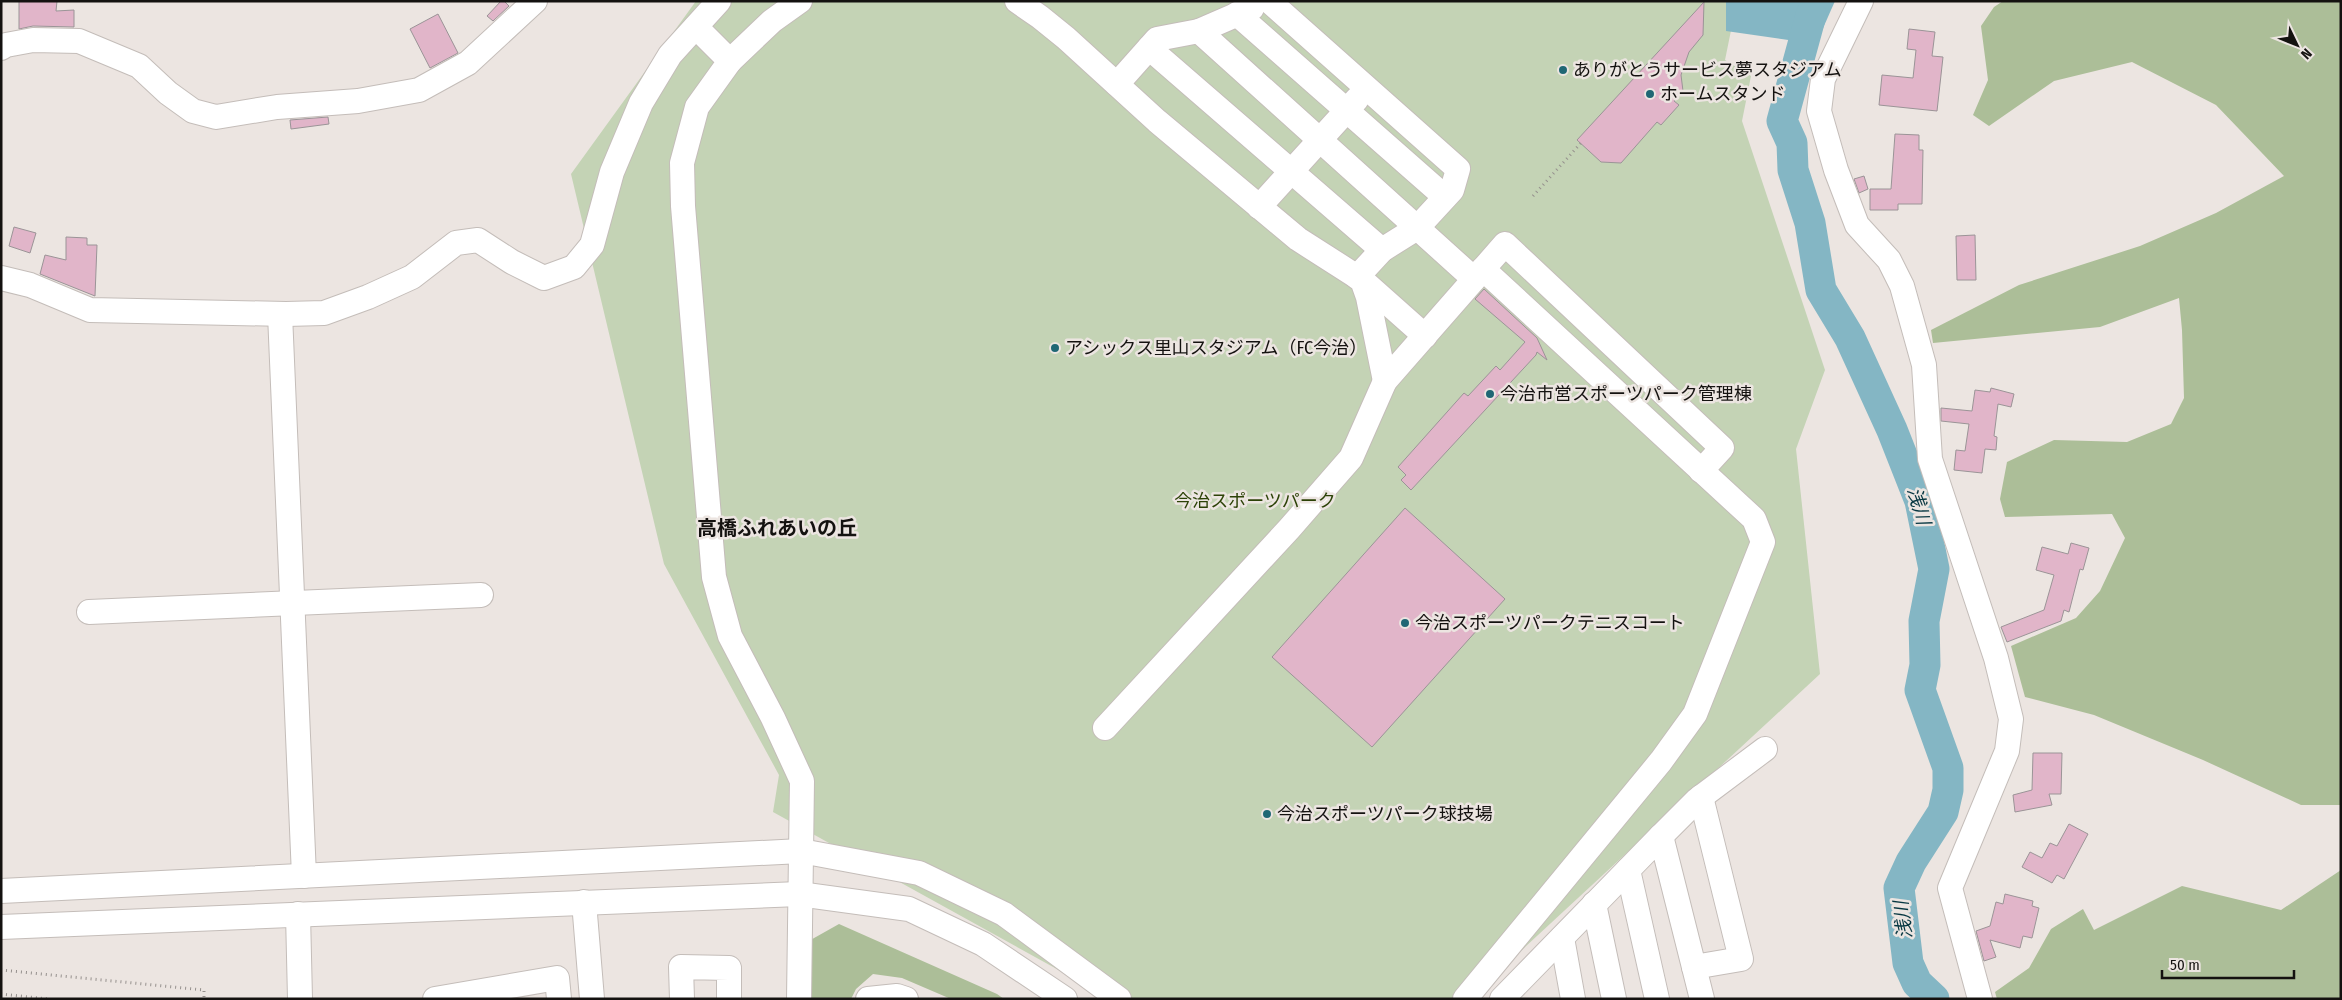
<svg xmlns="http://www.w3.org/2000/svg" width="2342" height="1000" viewBox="0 0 2342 1000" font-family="'Fira Sans Condensed','Noto Sans JP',sans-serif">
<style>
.green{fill:#c4d3b5}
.forest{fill:#acbe98}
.water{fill:#84b6c4}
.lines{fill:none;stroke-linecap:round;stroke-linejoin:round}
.river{stroke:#84b6c4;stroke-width:31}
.building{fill:#e1b5c9;stroke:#9b9497}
.minor-casing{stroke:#c4bdb9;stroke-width:26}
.path{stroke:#95908d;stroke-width:3;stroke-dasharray:1 4;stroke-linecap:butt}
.minor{stroke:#fff;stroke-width:24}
.poi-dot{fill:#1f6774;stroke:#ece5e1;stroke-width:2}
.labels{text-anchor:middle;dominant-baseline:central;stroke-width:5;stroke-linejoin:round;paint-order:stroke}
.poi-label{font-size:18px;fill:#141210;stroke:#ece5e1;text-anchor:start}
.park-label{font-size:18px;fill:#2c4207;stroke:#ece5e1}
.water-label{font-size:19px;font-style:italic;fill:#073742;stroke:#ece5e1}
.quarter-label{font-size:20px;font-weight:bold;fill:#141210;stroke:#ece5e1}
</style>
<rect width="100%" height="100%" fill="#ece5e1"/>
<polygon class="green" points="696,1 1737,1 1725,60 1751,76 1742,121 1825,370 1796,449 1820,674 1469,999 1111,999 773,812 779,775 664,564 571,174"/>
<g class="forest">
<polygon points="2003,1 2341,1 2341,805 2301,805 2203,760 2094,715 2025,697 2011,646 2076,618 2100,591 2125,538 2112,514 2005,517 2000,499 2007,462 2054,440 2127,442 2171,424 2184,398 2182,330 2179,298 2100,327 1933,343 1931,330 2019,285 2140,246 2216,213 2284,176 2216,105 2132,62 2054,81 1989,126 1973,115 1988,80 1981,26 1994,7"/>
<polygon points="2341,870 2341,999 1997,999 1995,992 2029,968 2051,929 2083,909 2094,930 2182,886 2281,910"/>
<polygon points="839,924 997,994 1004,999 951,999 902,978 873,974 856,989 851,999 805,999 807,942"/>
</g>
<polygon class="water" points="1835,1 1816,44 1726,31 1726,1"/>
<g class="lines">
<polyline class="river" points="1811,15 1782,121 1792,143 1793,170 1810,223 1821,290 1850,338 1892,430 1920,501 1934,569 1924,621 1925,665 1920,690 1948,768 1948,790 1943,812 1911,862 1899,888 1908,963 1917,983 1934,999"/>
</g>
<g class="building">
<polygon points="19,1 57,1 56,11 74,10 74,27 33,26 19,29"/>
<polygon points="501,1 504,1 509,6 493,21 487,16"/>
<polygon points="1704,2 1703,35 1689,52 1681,75 1683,91 1674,101 1679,105 1661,125 1657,122 1621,163 1601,162 1577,140"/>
<polygon points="438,14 458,53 430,68 410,29"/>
<polygon points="1909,29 1935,32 1932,56 1943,57 1937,111 1879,105 1882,75 1913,78 1916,50 1907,49"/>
<polygon points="328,117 329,124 291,129 290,120"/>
<polygon points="1895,134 1919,135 1919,150 1923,150 1922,204 1898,204 1898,210 1870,210 1870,189 1891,189"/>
<polygon points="1864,176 1868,189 1859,193 1854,179"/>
<polygon points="14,227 36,233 30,253 9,246"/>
<polygon points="1975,235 1976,280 1957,280 1956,236"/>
<polygon points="66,237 87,238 87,245 97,245 95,296 40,274 45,255 66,260"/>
<polygon points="1484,289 1537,338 1547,360 1537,352 1536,355 1411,490 1401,480 1406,475 1398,467 1464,393 1468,396 1496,366 1500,370 1525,342 1475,299"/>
<polygon points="1991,388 2014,394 2011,407 1998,404 1994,436 1997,437 1996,450 1985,449 1982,473 1954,470 1956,450 1965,451 1969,424 1941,421 1941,408 1972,411 1975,390 1990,392"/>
<polygon points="1405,508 1505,599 1372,747 1272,657"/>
<polygon points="2071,543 2089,548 2083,570 2080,569 2069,612 2064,610 2061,621 2007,642 2001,627 2044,610 2054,575 2036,570 2042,547 2068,554"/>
<polygon points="2033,753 2062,753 2061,794 2049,794 2052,805 2015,812 2013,795 2032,790"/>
<polygon points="2069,824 2088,834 2064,879 2057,875 2052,883 2022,867 2030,852 2042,858 2050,843 2057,846"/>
<polygon points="2005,894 2033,901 2032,906 2039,908 2032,938 2023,936 2020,948 1990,940 1996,957 1984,961 1976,931 1990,926 1996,902 2003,904"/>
</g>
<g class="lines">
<defs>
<g id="minor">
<polyline points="1017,1 1040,17 1066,38 1157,121 1298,239 1362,280 1368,297 1385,381 1505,244 1722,448 1701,471"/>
<polyline points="1269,1 1458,169 1452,190 1417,228 1382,250 1357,277"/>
<polyline points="1861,1 1823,79 1819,111 1836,170 1857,225 1889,260 1902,286 1924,365 1930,459 1996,658 2011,719 2007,751 1950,888 1980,999"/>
<polyline points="1237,14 1445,197"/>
<polyline points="696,27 730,61 697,107 682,163 683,206 714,577 730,636 773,718 802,781 799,999"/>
<polyline points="1199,31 1252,8"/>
<polyline points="1,48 6,45 33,40 79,41 139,66 168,93 193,111 216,117 277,107 358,101 419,90 468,63 535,1"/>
<polyline points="1149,48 1382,250"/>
<polyline points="730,61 772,21 800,1"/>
<polyline points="1117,84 1157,39 1199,31 1474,279"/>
<polyline points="1259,207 1357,99"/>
<polyline points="1,278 30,285 90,310 286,314 324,313 368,297 412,277 456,243 478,240 512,262 544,278 574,267 592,245 612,172 641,103 670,55 719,1"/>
<polyline points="1362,280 1425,336"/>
<polyline points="280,314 304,876"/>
<polyline points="89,612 481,595"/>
<polyline points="1105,728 1289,529 1351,458 1385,381"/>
<polyline points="1661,836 1697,800 1765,749"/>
<polyline points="1628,870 1657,999"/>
<polyline points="1,891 801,851 919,873 1004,914 1119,999"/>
<polyline points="584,902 592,999"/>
<polyline points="1594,904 1614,999"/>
<polyline points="298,914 300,999"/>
<polyline points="1,927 799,894 909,909 983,944 1065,999"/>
<polyline points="1562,938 1573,999"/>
<polyline points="1694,967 1741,959 1701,797"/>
<polyline points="435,999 557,978 559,999"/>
<polyline points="682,999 681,967 729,968 729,999"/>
<polyline points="868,999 897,996 906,999"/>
<polyline points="1465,999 1661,761 1695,714 1763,542 1754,519 1483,269"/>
<polyline points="1502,999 1661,836 1702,999"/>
</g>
</defs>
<use href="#minor" class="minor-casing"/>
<g class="path">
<polyline points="1533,196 1581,143"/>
<polyline points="1,970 204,990 204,999"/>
<polyline points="1,994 48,999"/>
</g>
<use href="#minor" class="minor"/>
</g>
<g class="poi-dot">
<circle cx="1563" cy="70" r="5"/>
<circle cx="1650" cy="94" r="5"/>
<circle cx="1055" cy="348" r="5"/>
<circle cx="1490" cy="394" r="5"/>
<circle cx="1405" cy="623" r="5"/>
<circle cx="1267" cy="814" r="5"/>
</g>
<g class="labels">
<g class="poi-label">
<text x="1573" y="70">ありがとうサービス夢スタジアム</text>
<text x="1660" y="94">ホームスタンド</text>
<text x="1065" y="348">アシックス里山スタジアム（FC今治）</text>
<text x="1500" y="394">今治市営スポーツパーク管理棟</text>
<text x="1415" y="623">今治スポーツパークテニスコート</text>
<text x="1277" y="814">今治スポーツパーク球技場</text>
</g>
<g class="park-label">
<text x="1255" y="501">今治スポーツパーク</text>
</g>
<g class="water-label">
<text transform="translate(1919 506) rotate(74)">浅川</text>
<text transform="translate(1903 920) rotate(-97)">浅川</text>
</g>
<g class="quarter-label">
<text x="777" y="528">高橋ふれあいの丘</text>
</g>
</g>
<rect width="2342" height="1000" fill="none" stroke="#141210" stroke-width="5"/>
<g transform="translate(2297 45) rotate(133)" stroke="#ece5e1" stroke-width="4" paint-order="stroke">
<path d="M0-4L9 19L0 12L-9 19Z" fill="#141210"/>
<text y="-8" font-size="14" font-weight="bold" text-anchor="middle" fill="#141210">N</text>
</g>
<path d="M2162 970v8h132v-8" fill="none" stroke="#141210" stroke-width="2.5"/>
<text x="2170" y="970" font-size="15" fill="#141210" stroke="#ece5e1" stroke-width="4" paint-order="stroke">50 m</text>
</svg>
